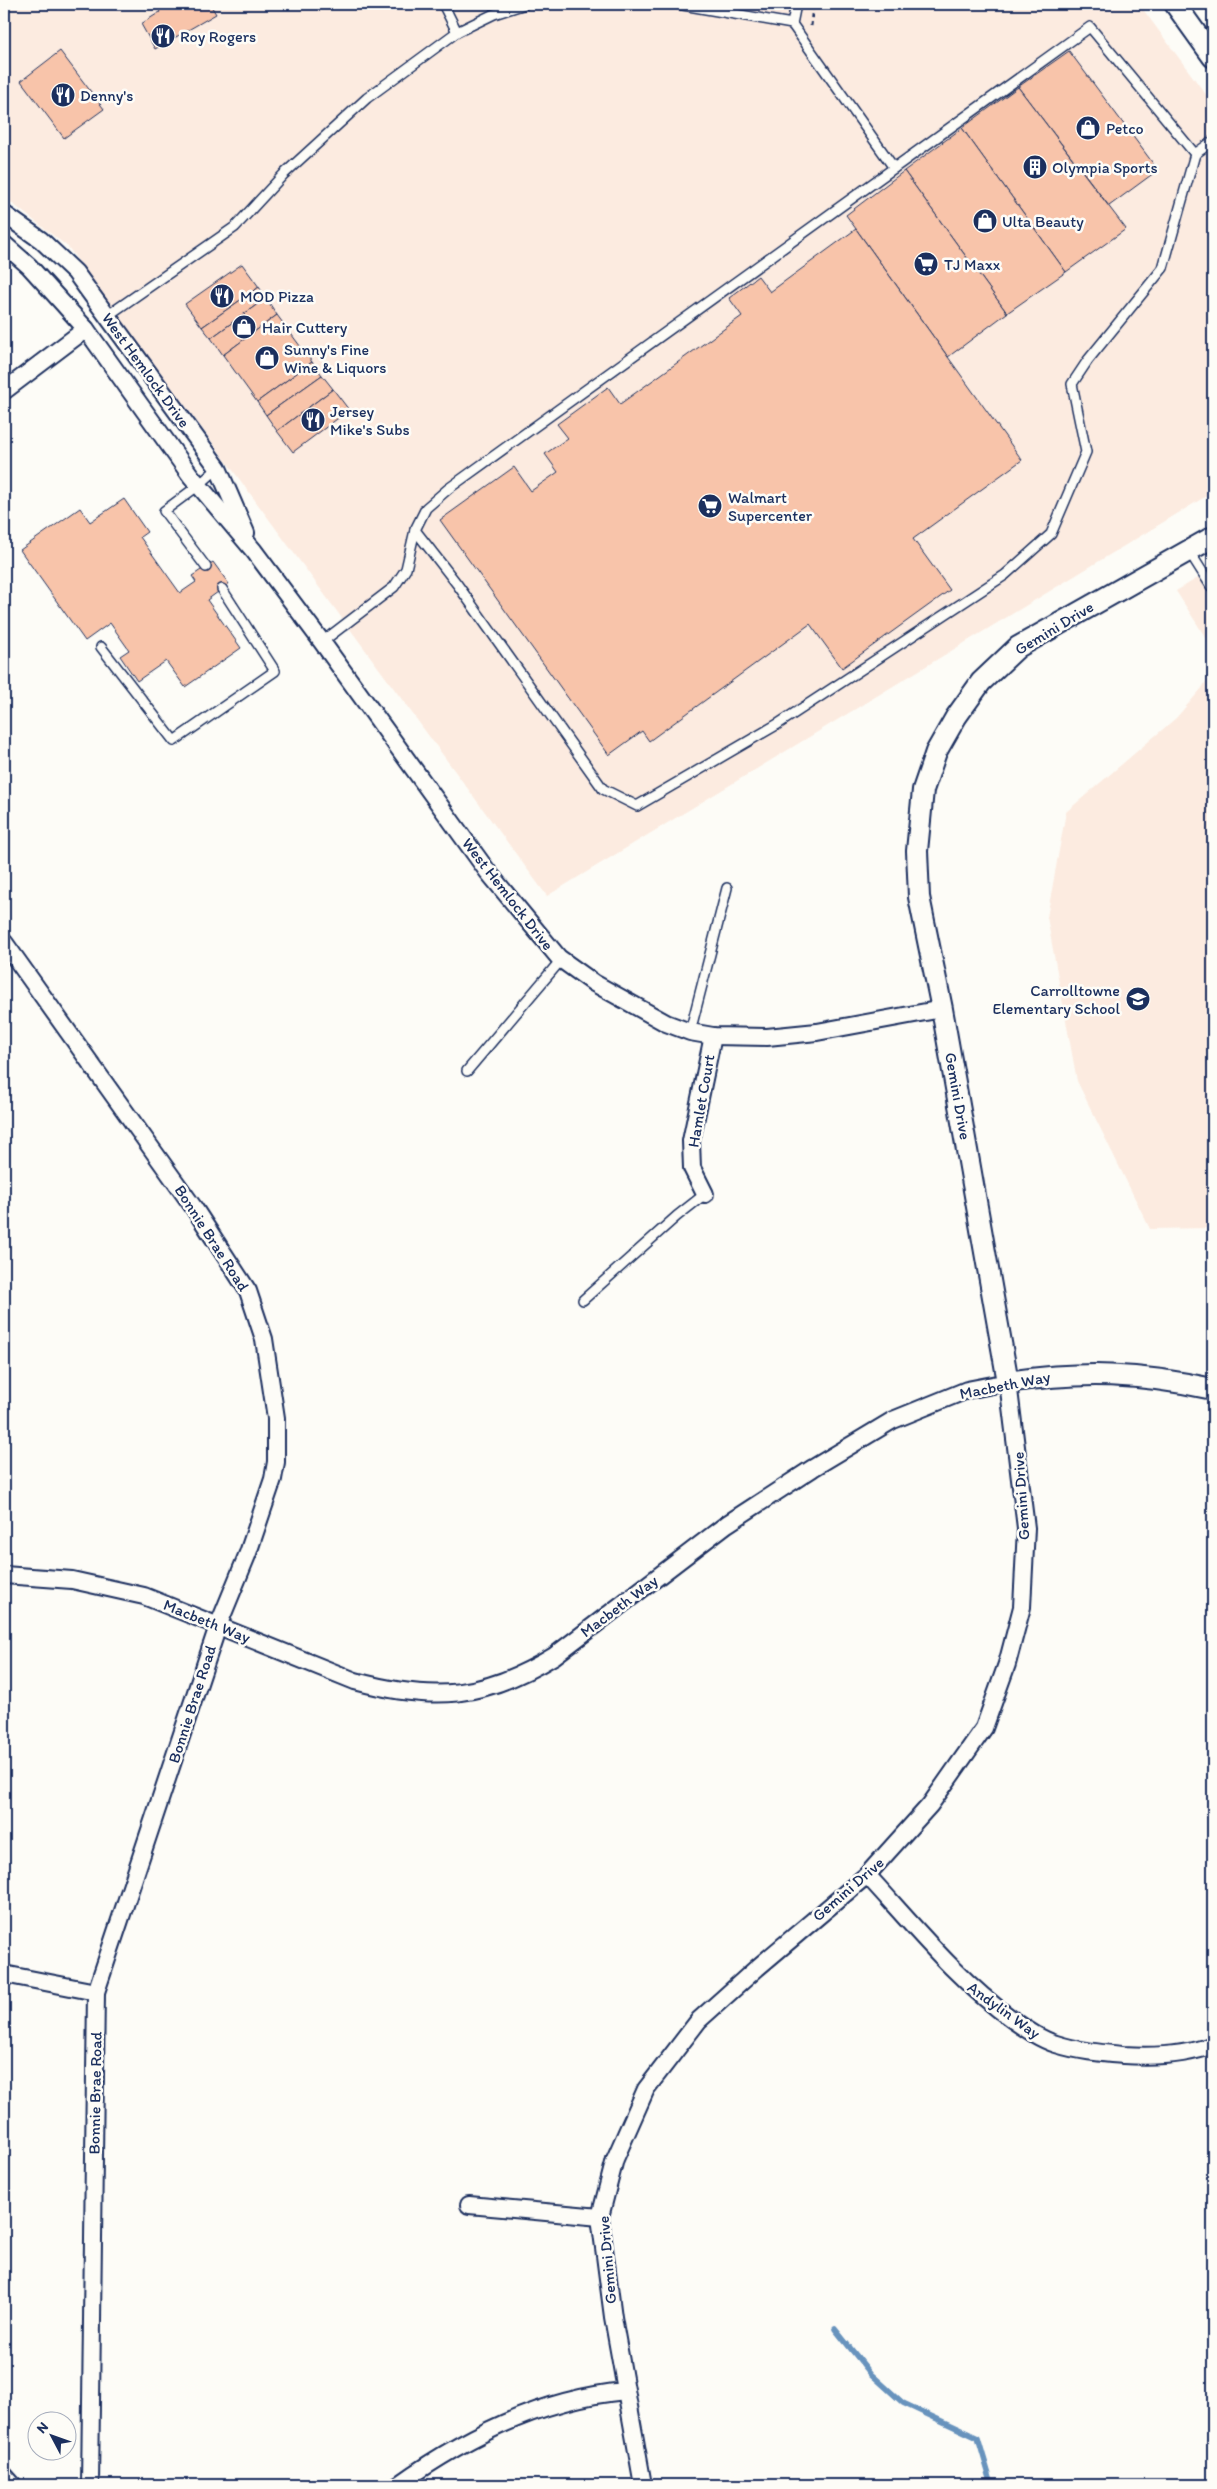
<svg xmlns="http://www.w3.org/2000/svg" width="1217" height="2489" viewBox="0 0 1217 2489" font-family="Itim,sans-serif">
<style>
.built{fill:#fcebe0}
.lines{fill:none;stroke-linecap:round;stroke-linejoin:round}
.stream{stroke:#6893bd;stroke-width:5.5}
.building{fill:#f8c4aa;stroke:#1b2f5e}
.service-casing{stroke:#1b2f5e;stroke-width:12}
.minor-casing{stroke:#1b2f5e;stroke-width:20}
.tertiary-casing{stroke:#1b2f5e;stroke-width:24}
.path{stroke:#1b2f5e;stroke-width:3;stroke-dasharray:4 4;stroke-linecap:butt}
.service{stroke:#fdfcf7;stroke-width:9}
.minor{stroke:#fdfcf7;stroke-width:16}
.tertiary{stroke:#fdfcf7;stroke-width:20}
.labels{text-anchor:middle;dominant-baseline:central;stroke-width:5;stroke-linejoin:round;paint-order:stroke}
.poi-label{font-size:16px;fill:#1b2f5e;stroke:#fdfcf7;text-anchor:start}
.street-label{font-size:16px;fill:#1b2f5e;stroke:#fdfcf7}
</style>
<rect width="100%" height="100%" fill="#fdfcf7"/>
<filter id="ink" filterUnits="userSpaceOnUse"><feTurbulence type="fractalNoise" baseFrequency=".02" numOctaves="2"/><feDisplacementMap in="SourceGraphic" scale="10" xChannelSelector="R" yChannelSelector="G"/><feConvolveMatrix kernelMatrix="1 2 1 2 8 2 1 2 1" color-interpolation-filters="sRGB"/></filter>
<g filter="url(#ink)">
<g class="built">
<polygon points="10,4 1139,4 1213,104 1213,492 547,896 68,247 4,197 4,8"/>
<polygon points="1213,569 1213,649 1176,591"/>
<polygon points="1213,669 1213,1228 1150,1229 1077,1081 1047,917 1066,812 1176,718 1202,688"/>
</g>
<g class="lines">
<polyline class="stream" points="835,2329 871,2374 903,2403 978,2438 992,2485"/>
</g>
<g class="building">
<polygon points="163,4 210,4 216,14 155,49 141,24 160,12 157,7"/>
<polygon points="60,51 104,109 64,138 21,81"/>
<polygon points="1069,51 1158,170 1109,206 1018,87"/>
<polygon points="1018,87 1126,229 1066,272 962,128"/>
<polygon points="962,128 1066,272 1007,313 904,171"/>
<polygon points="904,171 1007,313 948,357 846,215"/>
<polygon points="856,229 1022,460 913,539 950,590 842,668 810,624 649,741 642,731 609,755 440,520 514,467 531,491 558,472 545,454 568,438 557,424 608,387 620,404 742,316 729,298 758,276 770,292"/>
<polygon points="242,264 259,287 202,327 185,304"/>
<polygon points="259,287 266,298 211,338 202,327"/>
<polygon points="266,298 277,315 223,355 211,338"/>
<polygon points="277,315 312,362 257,402 223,355"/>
<polygon points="312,362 322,375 266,415 257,402"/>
<polygon points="322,375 333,389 277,431 266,415"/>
<polygon points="333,389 349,410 293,452 277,431"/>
<polygon points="124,499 147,532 140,537 180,593 196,582 192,576 213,562 229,584 207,600 241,648 185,687 166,661 137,681 120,656 129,650 110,623 85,641 20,550 80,508 90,522"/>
</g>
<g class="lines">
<defs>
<g id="service">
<polyline points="443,4 457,32"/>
<polyline points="677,4 792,24"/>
<polyline points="796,4 792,24 894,168"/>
<polyline points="107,316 235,227 284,174 367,98 457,32 494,14 525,4"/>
<polyline points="415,530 457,584 603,789 637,806 778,724 1005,575 1051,534 1086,452 1072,384 1088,360 1163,268 1195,154"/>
<polyline points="1189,551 1213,589"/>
<polyline points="206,567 164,511 199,485 218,468"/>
<polyline points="322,642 394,587 406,569 415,530 426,508 448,489 1090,27 1195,154 1213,141"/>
<polyline points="101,647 174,741 275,671 222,589"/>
<polyline points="690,1032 727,888"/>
<polyline points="467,1071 561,960"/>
<polyline points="583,1300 677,1216 705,1194"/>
</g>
<g id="minor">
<polyline points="4,214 41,240 75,272 218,468 246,533"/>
<polyline points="4,244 29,266 86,329 191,476 254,551 322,642 488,872 559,958 594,983 666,1023 690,1032 713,1036 767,1037 817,1032 942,1009"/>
<polyline points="4,391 86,329"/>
<polyline points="4,942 194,1208 248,1291 264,1339 276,1418 276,1462 273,1479 248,1553 218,1626 96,1992 90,2485"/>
<polyline points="705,1194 692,1168 691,1141 713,1036"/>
<path d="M4,1575l68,5 72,16 211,85c78,21 129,18 199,-25l173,-132 86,-56 80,-48 74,-30 41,-8 18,146 -4,79 -15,57 -23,64 -54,77 -63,70 -110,93 -58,52 -53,69 -31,70 -15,58 13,100 30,168"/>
<path d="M867,1875c47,51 90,105 146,145 13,9 27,19 43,24 22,7 45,9 67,11 31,2 61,1 90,-10"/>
<polyline points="4,1974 96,1992"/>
<polyline points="469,2205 600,2217"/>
<polyline points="4,2475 13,2485"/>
<path d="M398,2485c67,-48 145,-87 228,-94"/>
</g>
<g id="tertiary">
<polyline points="1175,4 1213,57"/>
<path d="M1213,537l-195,110 -37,35 -25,35 -20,35 -13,38 -6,61 2,46 23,112 66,373c75,-11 131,-9 205,7"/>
</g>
</defs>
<use href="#service" class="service-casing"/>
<use href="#minor" class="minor-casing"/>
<use href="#tertiary" class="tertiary-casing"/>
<polyline class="path" points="811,26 813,4"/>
<use href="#service" class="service"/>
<use href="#minor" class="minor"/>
<use href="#tertiary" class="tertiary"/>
</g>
</g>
<defs>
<symbol id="restaurant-disc" viewBox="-11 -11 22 22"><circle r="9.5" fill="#1b2f5e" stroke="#fdfcf7"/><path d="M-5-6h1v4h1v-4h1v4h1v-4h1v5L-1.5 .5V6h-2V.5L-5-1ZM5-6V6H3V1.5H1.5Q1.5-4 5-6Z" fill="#fff"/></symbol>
<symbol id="shop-disc" viewBox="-11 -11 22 22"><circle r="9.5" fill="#1b2f5e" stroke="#fdfcf7"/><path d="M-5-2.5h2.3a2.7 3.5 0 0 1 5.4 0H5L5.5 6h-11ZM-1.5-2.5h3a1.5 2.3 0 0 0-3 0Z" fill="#fff"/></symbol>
<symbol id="building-disc" viewBox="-11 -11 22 22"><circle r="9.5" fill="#1b2f5e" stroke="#fdfcf7"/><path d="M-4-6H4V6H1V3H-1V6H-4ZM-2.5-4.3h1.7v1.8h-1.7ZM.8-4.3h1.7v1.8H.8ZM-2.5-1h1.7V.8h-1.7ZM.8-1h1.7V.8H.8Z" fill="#fff"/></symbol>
<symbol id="supermarket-disc" viewBox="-11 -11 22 22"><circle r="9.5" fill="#1b2f5e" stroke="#fdfcf7"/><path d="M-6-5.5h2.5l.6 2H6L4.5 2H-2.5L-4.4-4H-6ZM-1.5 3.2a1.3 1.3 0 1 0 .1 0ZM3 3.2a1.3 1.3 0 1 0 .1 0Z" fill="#fff"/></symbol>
<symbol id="school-disc" viewBox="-11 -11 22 22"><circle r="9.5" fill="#1b2f5e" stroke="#fdfcf7"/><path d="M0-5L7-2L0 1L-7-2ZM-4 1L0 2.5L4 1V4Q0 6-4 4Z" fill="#fff"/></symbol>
</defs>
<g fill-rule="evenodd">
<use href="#restaurant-disc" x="149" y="22" width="28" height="28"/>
<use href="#restaurant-disc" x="49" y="81" width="28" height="28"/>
<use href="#shop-disc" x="1074" y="114" width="28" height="28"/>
<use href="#building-disc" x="1021" y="153" width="28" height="28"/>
<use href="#shop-disc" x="971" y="207" width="28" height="28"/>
<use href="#supermarket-disc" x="912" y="250" width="28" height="28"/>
<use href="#restaurant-disc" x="208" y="282" width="28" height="28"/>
<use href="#shop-disc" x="230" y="313" width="28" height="28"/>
<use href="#shop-disc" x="253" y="344" width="28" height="28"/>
<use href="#restaurant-disc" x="299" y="406" width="28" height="28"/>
<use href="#supermarket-disc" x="696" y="492" width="28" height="28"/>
<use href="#school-disc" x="1124" y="985" width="28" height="28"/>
</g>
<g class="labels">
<g class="poi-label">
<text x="180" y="36">Roy Rogers</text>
<text x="80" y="95">Denny's</text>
<text x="1106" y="128">Petco</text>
<text x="1052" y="167">Olympia Sports</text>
<text x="1002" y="221">Ulta Beauty</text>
<text x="944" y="264">TJ Maxx</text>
<text x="240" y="296">MOD Pizza</text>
<text x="262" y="327">Hair Cuttery</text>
<text x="284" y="349">Sunny's Fine<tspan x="284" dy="18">Wine &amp; Liquors</tspan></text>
<text x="330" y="411">Jersey<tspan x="330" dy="18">Mike's Subs</tspan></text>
<text x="728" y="497">Walmart<tspan x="728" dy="18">Supercenter</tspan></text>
<text x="1120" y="990" text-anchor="end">Carrolltowne<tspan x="1120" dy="18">Elementary School</tspan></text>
</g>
<g class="street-label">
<text transform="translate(146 370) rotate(54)">West Hemlock Drive</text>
<text transform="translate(1054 628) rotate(-31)">Gemini Drive</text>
<text transform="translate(508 894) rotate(52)">West Hemlock Drive</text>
<text transform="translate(958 1096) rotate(80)">Gemini Drive</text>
<text transform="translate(701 1101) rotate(-80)">Hamlet Court</text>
<text transform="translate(212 1238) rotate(57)">Bonnie Brae Road</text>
<text transform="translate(1005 1385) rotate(-11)">Macbeth Way</text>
<text transform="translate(1021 1496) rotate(-94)">Gemini Drive</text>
<text transform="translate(619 1606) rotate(-37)">Macbeth Way</text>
<text transform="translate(207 1621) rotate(22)">Macbeth Way</text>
<text transform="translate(192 1704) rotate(-72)">Bonnie Brae Road</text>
<text transform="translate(848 1889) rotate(-41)">Gemini Drive</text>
<text transform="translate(1004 2010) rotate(36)">Andylin Way</text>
<text transform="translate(95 2093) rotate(-89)">Bonnie Brae Road</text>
<text transform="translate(607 2260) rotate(-95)">Gemini Drive</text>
</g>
</g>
<rect width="1217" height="2489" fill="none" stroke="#fdfcf7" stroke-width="20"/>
<rect x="10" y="10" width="1197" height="2469" fill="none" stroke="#1b2f5e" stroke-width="2" filter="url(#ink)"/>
<g transform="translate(52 2436) rotate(311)"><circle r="24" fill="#fdfcf7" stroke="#a3aaba"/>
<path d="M0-4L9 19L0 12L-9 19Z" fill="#1b2f5e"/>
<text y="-8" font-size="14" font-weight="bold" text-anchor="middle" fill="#1b2f5e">N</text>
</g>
</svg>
